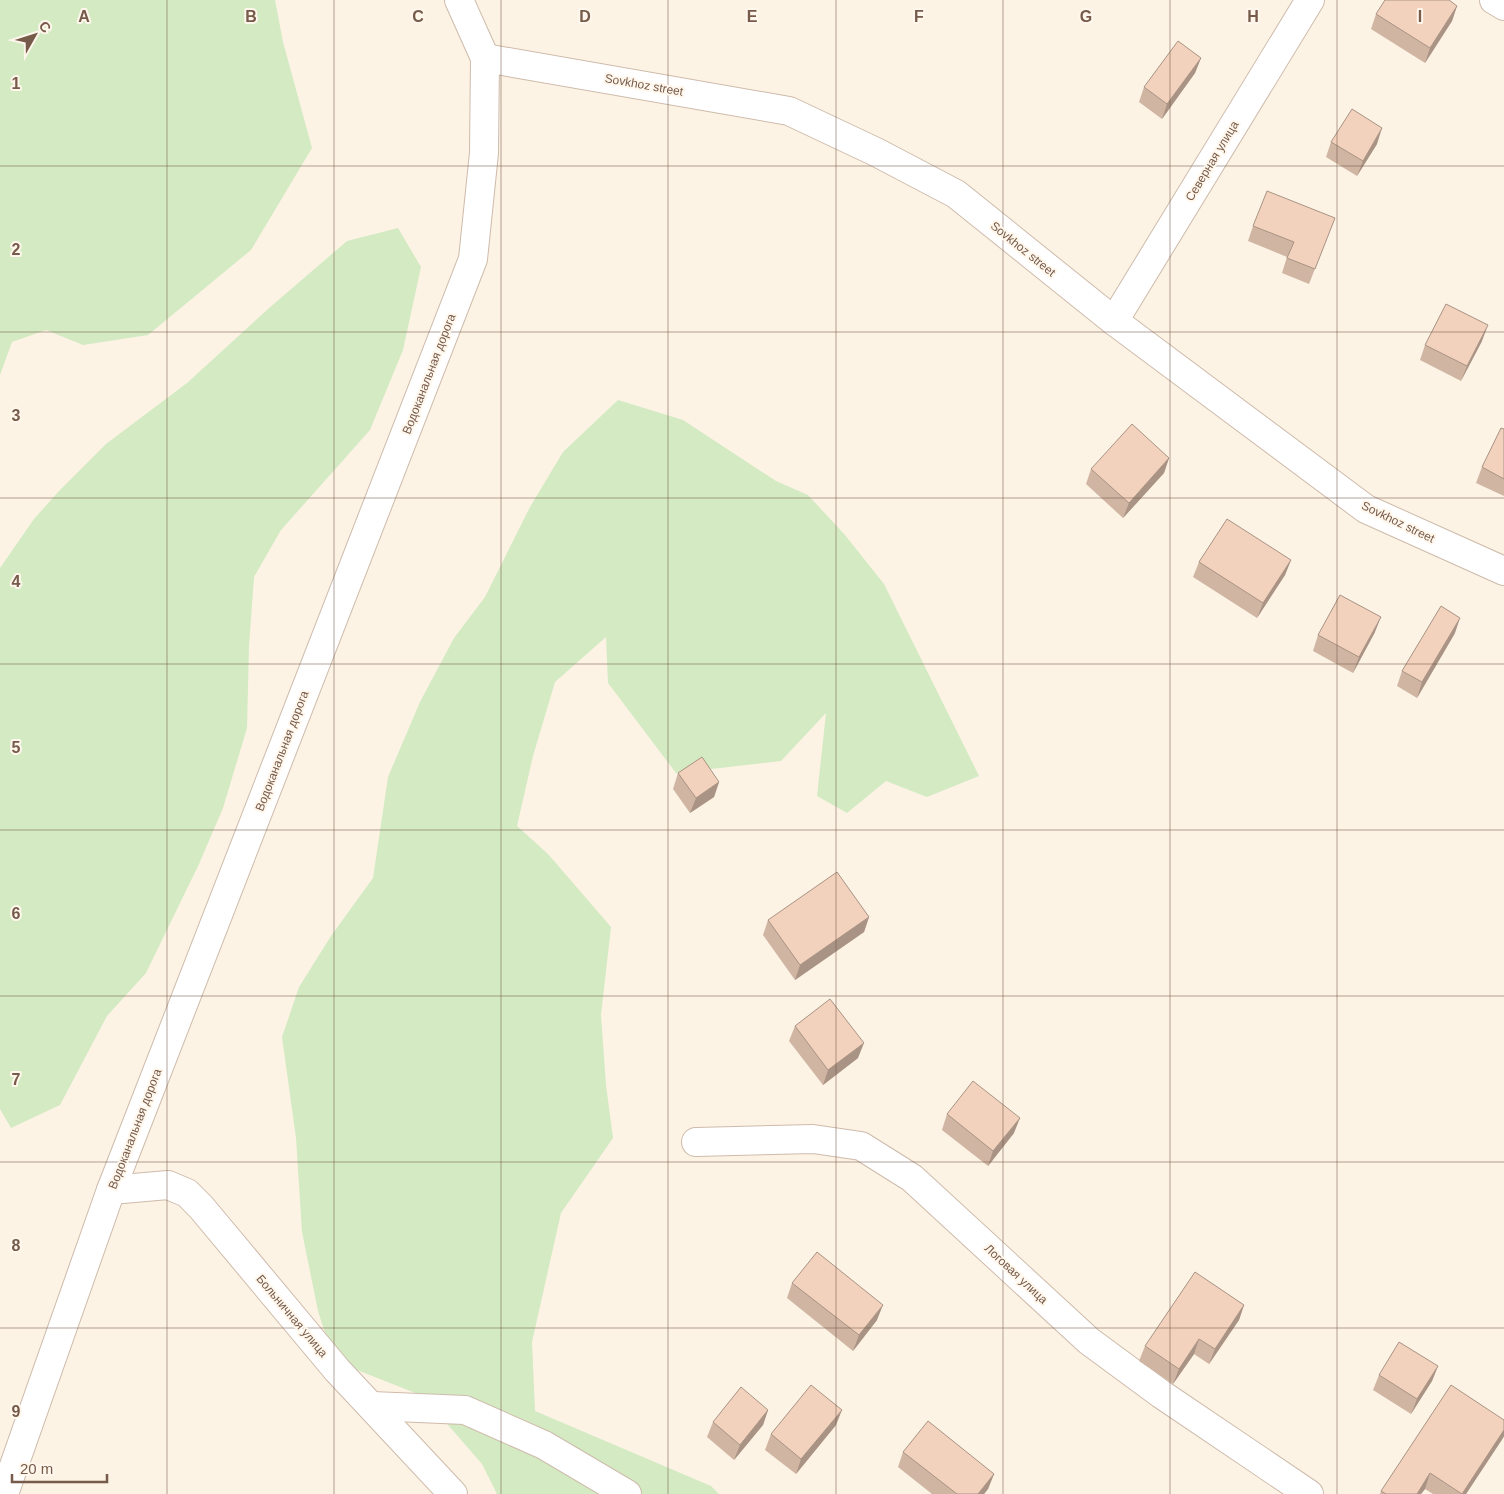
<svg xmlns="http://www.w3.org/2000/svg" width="1504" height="1494" viewBox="0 0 1504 1494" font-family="Helvetica,sans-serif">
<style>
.green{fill:#d3eac3}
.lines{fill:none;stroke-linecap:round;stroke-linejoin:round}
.minor-casing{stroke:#cebbab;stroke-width:30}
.minor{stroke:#fff;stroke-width:28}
.wall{fill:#d0b5a3}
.shaded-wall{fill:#a99384}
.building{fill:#f2d2bd;stroke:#a99384}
.grid{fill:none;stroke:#765a4a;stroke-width:1;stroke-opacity:0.55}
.labels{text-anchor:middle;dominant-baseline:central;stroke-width:4;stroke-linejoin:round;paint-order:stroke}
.street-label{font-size:12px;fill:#765a4a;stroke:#fff7ec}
.grid-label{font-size:16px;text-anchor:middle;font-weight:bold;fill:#765a4a;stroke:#fff7ec;stroke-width:4;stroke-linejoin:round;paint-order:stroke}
</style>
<rect width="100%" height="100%" fill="#fcf3e5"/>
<g class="green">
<polygon points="0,0 275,0 283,42 312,148 251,250 148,335 83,345 46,330 12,342 0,375"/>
<polygon points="398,228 421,267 403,350 370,430 281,530 254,577 249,646 247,728 223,808 199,864 146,973 107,1016 60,1105 11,1128 0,1109 0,568 34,519 59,491 106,444 187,383 268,309 347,241"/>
<polygon points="618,400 683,420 776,481 808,495 845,535 884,584 979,776 927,797 886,781 847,813 817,796 826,713 781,761 676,773 608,683 606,637 555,682 533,756 517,826 548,854 611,927 601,1015 606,1085 613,1138 561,1213 532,1342 535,1411 711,1486 719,1494 497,1494 482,1464 423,1396 334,1361 318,1311 302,1232 296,1138 282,1037 299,987 331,936 373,878 388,777 420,702 454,638 485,597 530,507 563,452"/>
</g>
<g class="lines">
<defs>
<g id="minor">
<polyline points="1494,0 1504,6"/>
<polyline points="485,58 789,111 876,152 956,194 1114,321 1366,509 1504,571"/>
<polyline points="1114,321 1310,0"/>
<polyline points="696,1142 813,1139 861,1146 912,1178 1089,1341 1161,1394 1309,1494"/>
<polyline points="111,1190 168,1185 187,1193 201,1207 337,1370 453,1494"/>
<polyline points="372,1406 465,1410 544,1445 627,1494"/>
<polyline points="4,1494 111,1190 473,259 484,153 485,58 459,0"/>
</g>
</defs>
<use href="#minor" class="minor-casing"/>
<use href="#minor" class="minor"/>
</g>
<g class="wall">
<polygon points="1457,6 1452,21 1425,63 1371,29 1376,14"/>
<polygon points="1201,58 1195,73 1162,119 1139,102 1144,87"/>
<polygon points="1331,142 1377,144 1357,176 1326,157"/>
<polygon points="1253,226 1329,233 1309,284 1282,273 1287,257 1248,241"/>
<polygon points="1482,341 1461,381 1420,360 1425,345"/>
<polygon points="1504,429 1504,496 1476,483 1482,467"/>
<polygon points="1169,458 1164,473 1123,518 1086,484 1091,469"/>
<polygon points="1291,560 1285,575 1257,618 1193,577 1199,562"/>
<polygon points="1375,632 1353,673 1313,651 1318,635"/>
<polygon points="1455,633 1417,698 1397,686 1402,671"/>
<polygon points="678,773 719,782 714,797 690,813 673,789"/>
<polygon points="869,917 864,932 795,980 763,935 768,920"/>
<polygon points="795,1026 858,1058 823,1085 789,1041"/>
<polygon points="947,1114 1014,1133 988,1166 942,1130"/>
<polygon points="792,1283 877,1320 853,1351 787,1298"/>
<polygon points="1244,1305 1239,1320 1209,1364 1194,1354 1173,1384 1139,1361 1145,1346"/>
<polygon points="1438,1366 1432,1381 1411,1414 1373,1390 1379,1375"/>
<polygon points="768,1410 763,1425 734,1460 707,1437 713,1422"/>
<polygon points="1504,1420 1504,1436 1503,1438 1466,1494 1433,1494 1425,1489 1421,1494 1380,1494 1381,1491"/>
<polygon points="836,1425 796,1474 765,1450 771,1434"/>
<polygon points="903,1452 994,1474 988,1489 984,1494 932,1494 898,1467"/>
</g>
<g class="shaded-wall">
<polygon points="1457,6 1452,21 1425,63 1430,48"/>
<polygon points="1201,58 1195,73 1162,119 1167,104"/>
<polygon points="1382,128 1377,144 1357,176 1363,161"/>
<polygon points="1488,325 1482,341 1461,381 1467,366"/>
<polygon points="1169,458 1164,473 1123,518 1129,503"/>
<polygon points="1291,560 1285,575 1257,618 1263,603"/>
<polygon points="1381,617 1375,632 1353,673 1359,657"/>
<polygon points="1460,618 1455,633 1417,698 1422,682"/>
<polygon points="719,782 714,797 690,813 696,798"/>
<polygon points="869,917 864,932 795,980 800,965"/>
<polygon points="864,1043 858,1058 823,1085 828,1070"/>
<polygon points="1020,1118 1014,1133 988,1166 993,1151"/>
<polygon points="883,1305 877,1320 853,1351 859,1335"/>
<polygon points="1244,1305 1239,1320 1209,1364 1215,1349"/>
<polygon points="1199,1339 1194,1354 1173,1384 1179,1369"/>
<polygon points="1438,1366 1432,1381 1411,1414 1417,1399"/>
<polygon points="768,1410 763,1425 734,1460 740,1445"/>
<polygon points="842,1410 836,1425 796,1474 801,1459"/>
<polygon points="1504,1430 1504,1436 1503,1438 1466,1494 1462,1494"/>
<polygon points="1430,1473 1425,1489 1421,1494 1417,1494"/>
<polygon points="994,1474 988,1489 984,1494 978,1494"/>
</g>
<g class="building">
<polygon points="1385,0 1449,0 1457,6 1430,48 1376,14"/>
<polygon points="1178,41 1201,58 1167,104 1144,87"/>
<polygon points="1352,109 1382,128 1363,161 1331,142"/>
<polygon points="1267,191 1335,218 1315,269 1287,258 1294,242 1253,226"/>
<polygon points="1446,304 1488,325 1467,366 1425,345"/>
<polygon points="1132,424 1169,458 1129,503 1091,469"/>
<polygon points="1501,428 1504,429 1504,479 1482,467"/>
<polygon points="1227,519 1291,560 1263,603 1199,562"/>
<polygon points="1340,595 1381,617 1359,657 1318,635"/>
<polygon points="1441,606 1460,618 1422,682 1402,671"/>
<polygon points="702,757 719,782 696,798 678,773"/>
<polygon points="837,872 869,917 800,965 768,920"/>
<polygon points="830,999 864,1043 828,1070 795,1026"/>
<polygon points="973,1081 1020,1118 993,1151 947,1114"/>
<polygon points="817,1252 883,1305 859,1335 792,1283"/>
<polygon points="1195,1272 1244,1305 1215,1349 1199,1339 1179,1369 1145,1346"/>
<polygon points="1399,1342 1438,1366 1417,1399 1379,1375"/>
<polygon points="811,1385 842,1410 801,1459 771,1434"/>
<polygon points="1451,1385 1504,1420 1504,1430 1462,1494 1430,1473 1417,1494 1386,1494 1381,1491"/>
<polygon points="741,1387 768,1410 740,1445 713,1422"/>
<polygon points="928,1421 994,1474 978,1494 957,1494 903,1452"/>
</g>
<path class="grid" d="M167,0v1494M334,0v1494M501,0v1494M668,0v1494M836,0v1494M1003,0v1494M1170,0v1494M1337,0v1494M0,166h1504M0,332h1504M0,498h1504M0,664h1504M0,830h1504M0,996h1504M0,1162h1504M0,1328h1504"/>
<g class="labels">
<g class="street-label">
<text transform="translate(644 85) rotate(10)">Sovkhoz street</text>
<text transform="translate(1212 161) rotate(-59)">Северная улица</text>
<text transform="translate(1023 249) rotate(39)">Sovkhoz street</text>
<text transform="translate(429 374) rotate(-69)">Водоканальная дорога</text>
<text transform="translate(1398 522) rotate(26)">Sovkhoz street</text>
<text transform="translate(282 751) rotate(-69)">Водоканальная дорога</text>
<text transform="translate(135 1129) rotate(-69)">Водоканальная дорога</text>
<text transform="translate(1016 1274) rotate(43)">Логовая улица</text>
<text transform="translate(292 1316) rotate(50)">Больничная улица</text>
</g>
</g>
<g class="grid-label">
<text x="84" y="22">A</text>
<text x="251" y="22">B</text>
<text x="418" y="22">C</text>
<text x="585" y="22">D</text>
<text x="752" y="22">E</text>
<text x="919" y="22">F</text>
<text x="1086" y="22">G</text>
<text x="1253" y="22">H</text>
<text x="1420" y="22">I</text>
<text x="16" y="89">1</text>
<text x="16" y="255">2</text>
<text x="16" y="421">3</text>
<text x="16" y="587">4</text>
<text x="16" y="753">5</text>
<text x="16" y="919">6</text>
<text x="16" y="1085">7</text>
<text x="16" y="1251">8</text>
<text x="16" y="1417">9</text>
</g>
<g transform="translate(35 35) rotate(51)" stroke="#fff7ec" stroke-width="4" paint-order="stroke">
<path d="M0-4L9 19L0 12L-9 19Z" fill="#765a4a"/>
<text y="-8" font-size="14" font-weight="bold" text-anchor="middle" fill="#765a4a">С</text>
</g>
<path d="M12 1474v8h95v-8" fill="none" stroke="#765a4a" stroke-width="2.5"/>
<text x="20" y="1474" font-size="15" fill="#765a4a" stroke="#fff7ec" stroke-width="4" paint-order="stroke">20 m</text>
</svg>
